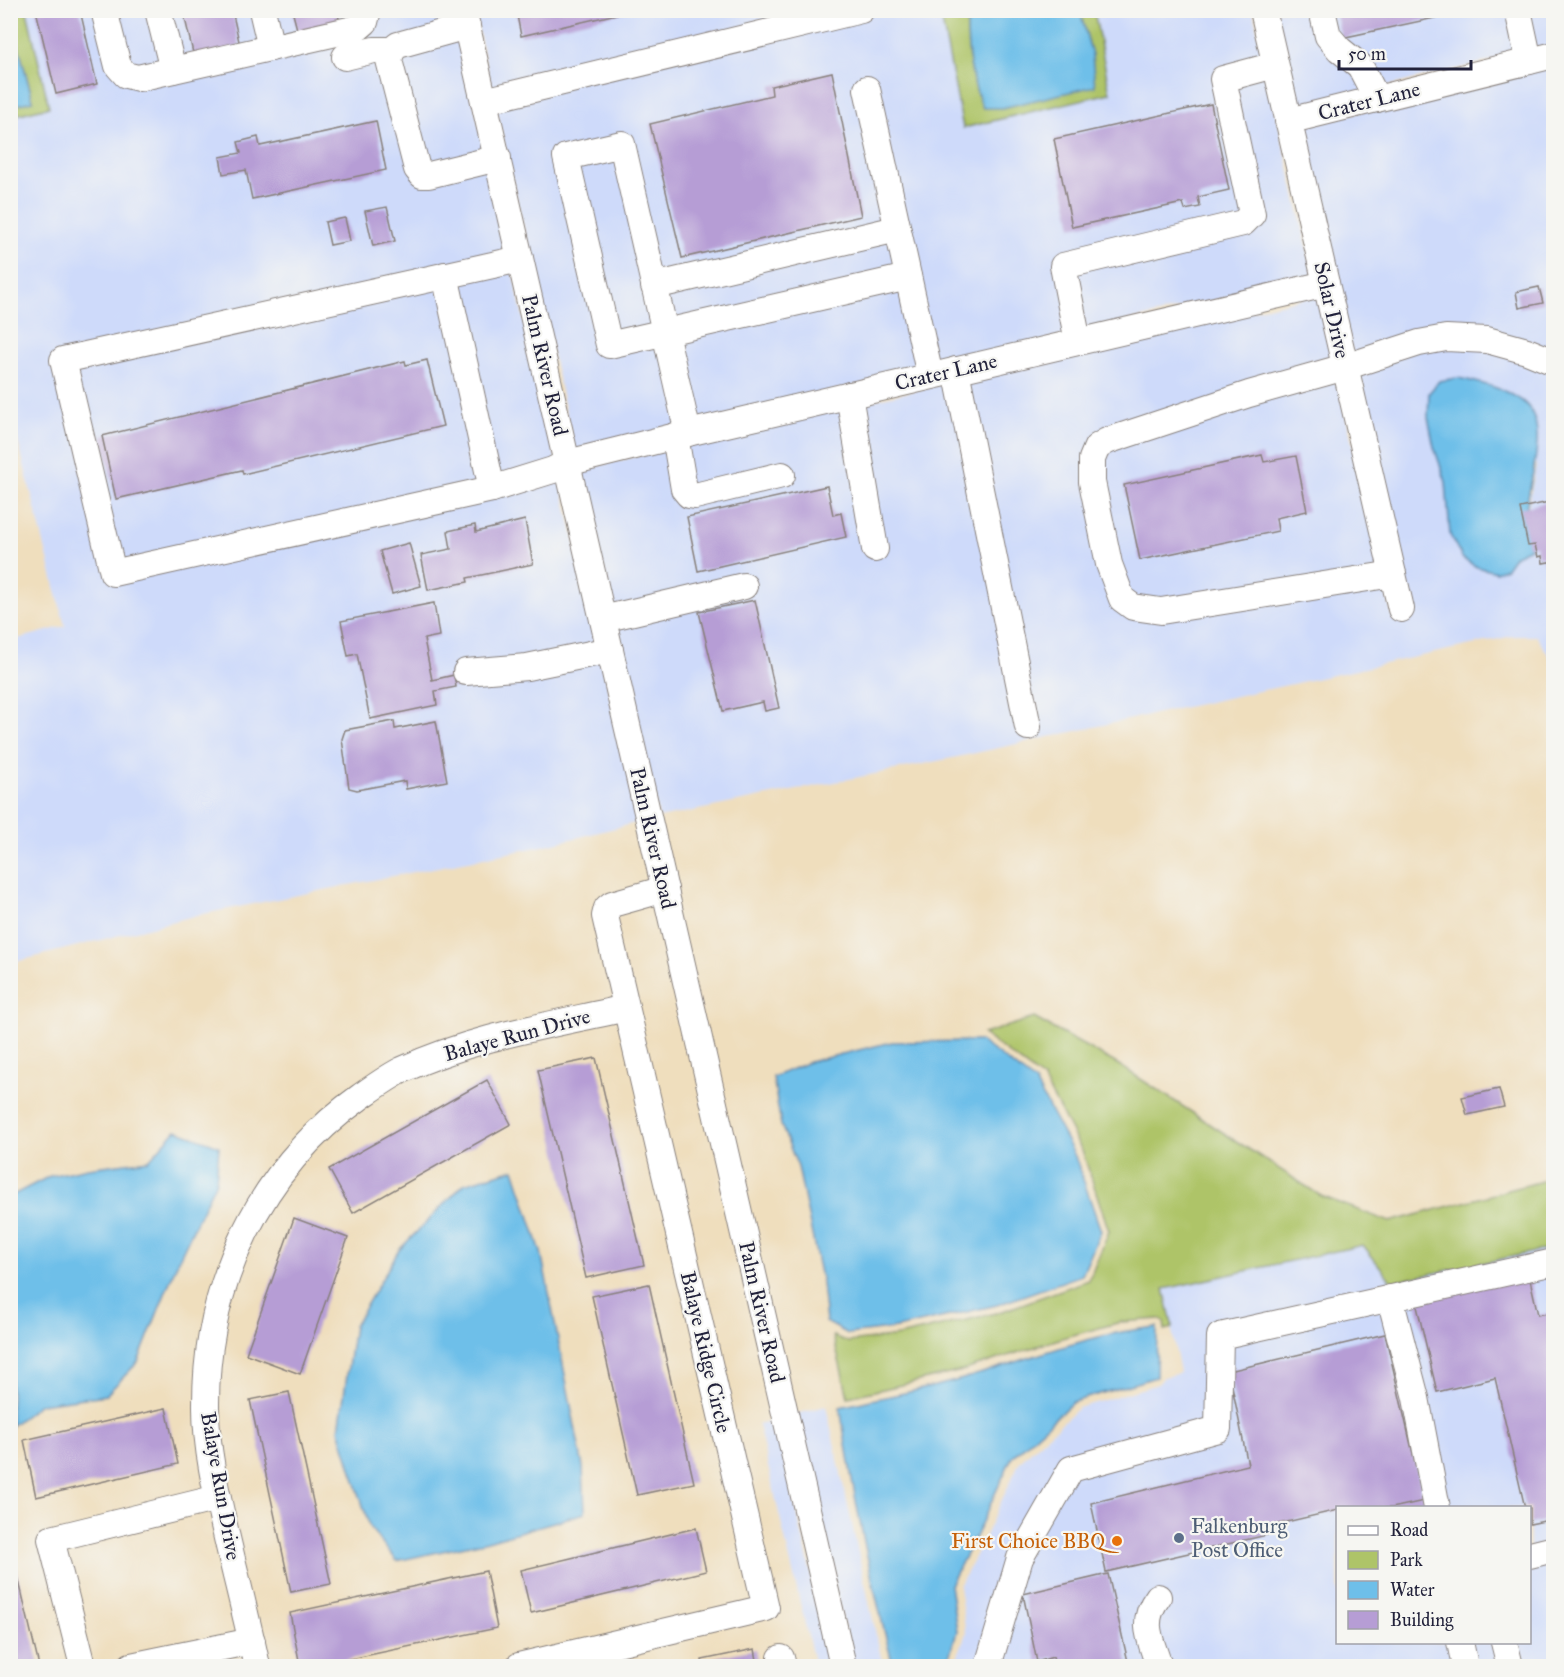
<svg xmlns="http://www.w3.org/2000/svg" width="1564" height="1677" viewBox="0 0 1564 1677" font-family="'IM FELL Great Primer',serif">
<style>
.built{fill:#cedafa;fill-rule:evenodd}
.green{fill:#aec468;stroke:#687352;stroke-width:1.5}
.water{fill:#6ebfe9;stroke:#487092;stroke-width:1.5}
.building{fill:#b69dd5}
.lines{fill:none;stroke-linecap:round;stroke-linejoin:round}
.minor-casing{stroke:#88807c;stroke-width:28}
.minor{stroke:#fff;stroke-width:26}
.service-dot{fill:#5c6f8a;stroke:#f6f6f2;stroke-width:2}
.food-dot{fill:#e8710a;stroke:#f6f6f2;stroke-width:2}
.labels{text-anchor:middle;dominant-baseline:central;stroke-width:4.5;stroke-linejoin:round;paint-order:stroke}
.street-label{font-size:21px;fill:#22223b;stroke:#f6f6f2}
.service-label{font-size:21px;fill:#4e5e75;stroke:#f6f6f2;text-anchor:start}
.food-label{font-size:21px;fill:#c56008;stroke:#f6f6f2;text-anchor:end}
</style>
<rect width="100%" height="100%" fill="#f6f6f2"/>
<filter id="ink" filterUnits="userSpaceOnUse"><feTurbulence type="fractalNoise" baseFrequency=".0167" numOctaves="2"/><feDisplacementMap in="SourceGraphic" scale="12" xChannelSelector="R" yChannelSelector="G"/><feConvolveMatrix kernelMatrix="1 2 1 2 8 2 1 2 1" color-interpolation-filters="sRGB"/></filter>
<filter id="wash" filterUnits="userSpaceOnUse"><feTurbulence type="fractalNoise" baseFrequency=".008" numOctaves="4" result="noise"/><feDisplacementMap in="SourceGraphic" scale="24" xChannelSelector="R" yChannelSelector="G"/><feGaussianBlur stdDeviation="1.35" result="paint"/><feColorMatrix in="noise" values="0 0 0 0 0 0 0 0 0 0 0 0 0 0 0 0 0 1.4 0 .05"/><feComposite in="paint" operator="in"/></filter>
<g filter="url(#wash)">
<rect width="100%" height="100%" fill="#efdebd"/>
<g class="built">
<polygon points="27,11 453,11 639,822 543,846 198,915 11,963 10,641 65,626 11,414 11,116 49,107"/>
<polygon points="474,11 940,11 963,127 1110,93 1094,11 1253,11 1314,277 575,452"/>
<polygon points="1274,11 1553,11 1553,45 1296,109"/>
<path d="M1553,64v598l-17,-26h-24l-555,121 -298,61 -80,-348 739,-175 75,325 19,-5 -112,-488zM1536,427v39l-11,56 5,26 -15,7 -65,-20 -4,-53 -12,-35z"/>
<path d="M1363,1245l29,37 161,-34v418h-599l12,-33 -7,-47 25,-48 36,-77 58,-53 80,-24 6,-7 16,-4 -16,-84zM1338,1508h192v134h-192z"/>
<polygon points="826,1406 883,1666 853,1666 796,1414"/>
<polygon points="776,1420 832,1666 815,1666 758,1424"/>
</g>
<g class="green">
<polygon points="11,11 27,11 49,107 11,116 10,106 33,100 11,18"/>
<path d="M940,11h76l-49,13c0,30 4,57 16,84l111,-22 -2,-31 -12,-44h14l16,82 -147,35z"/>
<polygon points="1034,1018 1119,1065 1321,1196 1390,1222 1553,1178 1553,1248 1392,1282 1363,1245 1164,1289 1173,1328 1165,1330 1164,1322 1159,1319 1121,1322 1062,1338 962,1371 848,1397 833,1336 848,1342 899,1336 1000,1312 1089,1280 1109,1231 1083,1153 1043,1079 983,1034"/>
</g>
<g class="water">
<path d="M1016,11h64l12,44 3,31 -93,22h-19c-12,-27 -16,-54 -16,-84z"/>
<polygon points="11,18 33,101 11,106 10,106"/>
<path d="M1459,378c20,5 42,9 60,21 37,22 6,89 6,122 0,8 4,18 5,27l-15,7 -9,13 -10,4 -19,-5 -14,-8 -13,-24 -4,-53 -12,-35 -6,-30 1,-24 10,-12z"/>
<polygon points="980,1041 1035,1082 1075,1156 1101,1231 1082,1275 997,1305 897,1328 848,1334 826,1322 822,1283 798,1167 781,1125 773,1077 809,1062 892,1042"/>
<polygon points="176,1130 219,1146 216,1181 178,1261 138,1362 106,1395 40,1404 11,1426 11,1196 50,1176 88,1168 149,1160"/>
<polygon points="514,1169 541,1252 583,1467 585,1513 484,1542 397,1561 370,1528 339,1430 354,1326 399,1250 464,1184"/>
<path d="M1157,1327l-1,50 -83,25 -61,55 -36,78 -26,50 7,46 -11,35h-53c-22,-85 -40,-172 -53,-259 42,-10 85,-17 126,-29 64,-19 124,-45 191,-51z"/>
</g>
<g id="blocks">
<g class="building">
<polygon points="36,10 80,10 97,84 56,94"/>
<polygon points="183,10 232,10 240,46 194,57"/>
<polygon points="292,10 337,10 340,23 298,33"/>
<polygon points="516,10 630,10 630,11 521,36"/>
<polygon points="1335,10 1448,10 1449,15 1341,38"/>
<polygon points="832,72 861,216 682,258 650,124 772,95 771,86"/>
<polygon points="1211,104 1229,190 1198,197 1200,207 1185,210 1183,203 1072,227 1054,139"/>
<polygon points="376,121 386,170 252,199 246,170 223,174 220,157 241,153 238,142 258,137 260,146"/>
<polygon points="387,207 395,241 373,246 365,211"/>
<polygon points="345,218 350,241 330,245 325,222"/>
<polygon points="1539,287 1543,303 1519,308 1516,292"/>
<polygon points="427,360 443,426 243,474 242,470 116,499 102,436 405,361 406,365"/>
<polygon points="1262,455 1264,462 1296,456 1307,511 1276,518 1278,531 1140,560 1124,485"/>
<polygon points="827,486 833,515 841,513 846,537 698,571 687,517"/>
<polygon points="1554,501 1554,561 1543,563 1542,556 1538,557 1535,545 1528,546 1520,508"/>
<polygon points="525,520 533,564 467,578 468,582 428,590 421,555 451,549 448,531 475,525 476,532"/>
<polygon points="409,543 421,586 392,594 380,551"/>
<polygon points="755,600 779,708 765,711 763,702 723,711 699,612"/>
<polygon points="434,603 439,636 424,639 432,680 454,675 456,687 435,691 437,705 370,719 357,654 348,656 341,621"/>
<polygon points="394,721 395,729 436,721 447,781 406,789 405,781 357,790 349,788 342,739 345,730"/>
<polygon points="596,1058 644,1265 586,1278 538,1070"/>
<polygon points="487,1080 511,1124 353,1213 329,1169"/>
<polygon points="1499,1089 1504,1107 1467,1115 1462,1097"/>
<polygon points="294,1218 348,1238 300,1374 246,1354"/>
<polygon points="1529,1275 1538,1315 1554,1312 1554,1519 1530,1524 1530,1508 1525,1508 1495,1378 1437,1392 1416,1302"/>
<polygon points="649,1284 694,1483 637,1495 592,1296"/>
<polygon points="1385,1334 1424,1501 1392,1508 1338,1508 1338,1510 1265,1527 1267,1535 1106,1572 1091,1503 1248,1465 1229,1371"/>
<polygon points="289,1392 331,1584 291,1592 250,1400"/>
<polygon points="166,1408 178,1464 36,1497 24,1440"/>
<polygon points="696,1528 706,1571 531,1613 521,1570"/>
<polygon points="10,1547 11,1547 39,1666 10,1666"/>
<polygon points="486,1571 497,1628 317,1666 300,1666 290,1613"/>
<polygon points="1108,1574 1129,1666 1055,1666 1053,1657 1037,1662 1023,1594"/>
<polygon points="755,1649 758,1666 703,1666 702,1660"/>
</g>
</g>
</g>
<g filter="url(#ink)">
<use href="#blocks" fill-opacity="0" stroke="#88807c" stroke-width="1.5"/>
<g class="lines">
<defs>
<g id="minor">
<polyline points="104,10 118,66 126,75 138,78 358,28 365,22 368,10"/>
<polyline points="158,10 173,70"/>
<polyline points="262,10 271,48"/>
<polyline points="463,10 843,1666"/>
<polyline points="1263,10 1401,609"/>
<polyline points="1322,10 1328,36 1339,49 1360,66 1377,99"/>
<polyline points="1518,10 1529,61"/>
<polyline points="392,50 389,60 417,169 422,175 429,175 498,158"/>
<polyline points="345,57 374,50 392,50 398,45 467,26"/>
<polyline points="867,89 930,376"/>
<polyline points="484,101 861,10"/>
<polyline points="1288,121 1554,55"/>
<polyline points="520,259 63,360 113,573 492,489 553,470 567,463 688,433 1326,284"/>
<polyline points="445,275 492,489"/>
<polyline points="654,286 897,229"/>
<polyline points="1078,342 1063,266 1243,223 1252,214 1223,79 1275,65"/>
<polyline points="956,370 1028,727"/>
<polyline points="849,395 875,549"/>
<path d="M688,433c-22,-96 -44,-193 -66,-289l-56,13 43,188 299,-68"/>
<polyline points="675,436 684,489 689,495 695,496 782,475"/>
<polyline points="1393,574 1161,611 1133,607 1122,599 1109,564 1092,482 1092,459 1097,447 1107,441 1249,394 1345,367 1419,343 1446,338 1487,340 1527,351 1554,362"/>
<polyline points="603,619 744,586"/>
<polyline points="466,672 527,667 610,650"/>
<polyline points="1390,1298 1416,1398 1437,1508"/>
<polyline points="1530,1555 1554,1549"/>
<path d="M1158,1597c-19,25 -7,43 1,69"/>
<polyline points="1460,1642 1465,1666"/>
<polyline points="1504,1642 1510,1666"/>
<polyline points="781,1658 783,1666"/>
<polyline points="83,1666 51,1539 218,1498"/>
<polyline points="131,1666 252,1641"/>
<path d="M257,1666c-9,-43 -20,-85 -30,-128 -10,-43 -21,-87 -21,-131 -1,-123 53,-238 154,-310 13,-9 28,-20 42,-27 71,-33 149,-45 224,-62"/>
<polyline points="519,1666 766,1608 605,916 607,908 612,904 665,889"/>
<polyline points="988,1666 1020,1558 1071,1469 1218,1429 1220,1336 1554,1262"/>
</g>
</defs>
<use href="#minor" class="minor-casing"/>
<use href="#minor" class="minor"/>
</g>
</g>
<circle class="service-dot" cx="1179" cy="1538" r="6"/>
<circle class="food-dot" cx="1117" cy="1541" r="6"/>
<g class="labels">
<g class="street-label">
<text transform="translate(1369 101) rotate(-14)">Crater Lane</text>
<text transform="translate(1332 310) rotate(77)">Solar Drive</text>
<text transform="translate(545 365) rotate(77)">Palm River Road</text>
<text transform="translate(946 372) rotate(-13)">Crater Lane</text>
<text transform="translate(653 838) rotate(77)">Palm River Road</text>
<text transform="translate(517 1035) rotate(-15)">Balaye Run Drive</text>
<text transform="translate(762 1312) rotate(77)">Palm River Road</text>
<text transform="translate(706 1352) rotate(77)">Balaye Ridge Circle</text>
<text transform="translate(221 1486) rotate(80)">Balaye Run Drive</text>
</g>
<g class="service-label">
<text x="1191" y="1526">Falkenburg<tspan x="1191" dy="24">Post Office</tspan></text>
</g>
<g class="food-label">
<text x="1105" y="1541">First Choice BBQ</text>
</g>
</g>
<rect width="1564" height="1677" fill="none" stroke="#f6f6f2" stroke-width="36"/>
<rect x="1336" y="1506" width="195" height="138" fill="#f6f6f2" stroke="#a1a1a9" stroke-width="1.5"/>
<rect x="1348" y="1526" width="30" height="9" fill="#ffffff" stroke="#a1a1a9" stroke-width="1.5"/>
<text x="1390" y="1536" font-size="18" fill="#22223b">Road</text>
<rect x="1348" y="1551" width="30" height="18" fill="#aec468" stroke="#a1a1a9" stroke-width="1.5"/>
<text x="1390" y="1566" font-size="18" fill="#22223b">Park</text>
<rect x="1348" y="1581" width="30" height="18" fill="#6ebfe9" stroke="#a1a1a9" stroke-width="1.5"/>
<text x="1390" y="1596" font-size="18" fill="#22223b">Water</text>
<rect x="1348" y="1611" width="30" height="18" fill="#b69dd5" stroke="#a1a1a9" stroke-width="1.5"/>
<text x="1390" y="1626" font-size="18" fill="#22223b">Building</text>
<path d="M1339 60v9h132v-9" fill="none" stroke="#22223b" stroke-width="3"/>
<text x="1348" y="60" font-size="18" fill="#22223b" stroke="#f6f6f2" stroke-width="4.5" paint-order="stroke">50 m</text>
</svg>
